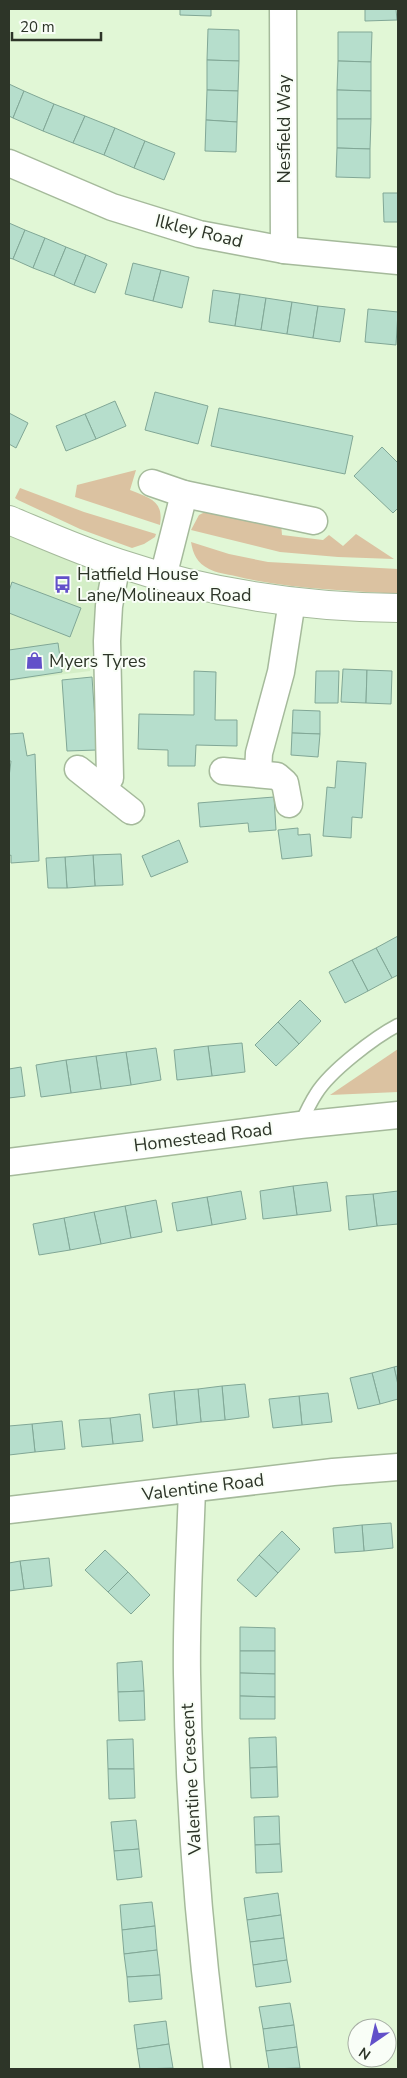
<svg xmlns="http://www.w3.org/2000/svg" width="407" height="2078" viewBox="0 0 407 2078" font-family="'Nunito Sans',sans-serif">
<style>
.built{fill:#d4eec7}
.green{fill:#dbc2a1}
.building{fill:#b6decc;stroke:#81a796}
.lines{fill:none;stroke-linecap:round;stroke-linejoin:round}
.service-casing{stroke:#a5ba9b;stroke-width:15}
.minor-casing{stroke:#a5ba9b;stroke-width:29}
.tertiary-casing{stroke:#a5ba9b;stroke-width:30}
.service{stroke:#fff;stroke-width:12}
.minor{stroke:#fff;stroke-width:26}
.tertiary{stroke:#fff;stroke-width:28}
.labels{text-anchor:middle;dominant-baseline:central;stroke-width:4;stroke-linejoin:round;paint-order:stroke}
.street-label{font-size:18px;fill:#2d3528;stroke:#f9fef7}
.poi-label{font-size:18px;fill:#2d3528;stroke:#f9fef7;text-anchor:start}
</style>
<rect width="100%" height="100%" fill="#e1f7d6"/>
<polygon class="built" points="9,535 101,572 90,671 9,681"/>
<g class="green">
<path d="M136,470l-6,20c19,8 34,10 30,35l-85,-28 2,-12z"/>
<polygon points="20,488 84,512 156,534 155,537 144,544 132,548 80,529 18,500 15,498"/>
<polygon points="207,511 281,523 282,535 323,540 329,535 343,546 356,534 394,559 338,557 280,552 191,530 199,515"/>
<path d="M191,542l38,12 39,8 130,7v25c-54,-4 -110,-5 -163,-18 -8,-2 -19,-3 -26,-7 -12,-6 -16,-15 -18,-27z"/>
<polygon points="398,1049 398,1092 330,1095"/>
</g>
<g class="building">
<polygon points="180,9 211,9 211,16 180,15"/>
<polygon points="365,9 396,9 397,20 365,21"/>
<polygon points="208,29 239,30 239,61 207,60"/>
<polygon points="338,32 372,32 371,62 338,61"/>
<polygon points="207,60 239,61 238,91 207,90"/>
<polygon points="338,61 371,62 371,91 337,90"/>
<polygon points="9,84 24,91 13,118 9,116"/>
<polygon points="207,90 238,91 237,122 206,120"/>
<polygon points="337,90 371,91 371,119 337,119"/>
<polygon points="24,91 54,104 43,131 13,118"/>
<polygon points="54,104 85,116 73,143 43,131"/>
<polygon points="85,116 115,128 104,155 73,143"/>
<polygon points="337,119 371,119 370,149 337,148"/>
<polygon points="206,120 237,122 236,152 205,151"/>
<polygon points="115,128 145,141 134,168 104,155"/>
<polygon points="145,141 175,153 164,180 134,168"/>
<polygon points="337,148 370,149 370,178 336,177"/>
<polygon points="383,193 398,193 398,222 384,222"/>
<polygon points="9,223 25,230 13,259 9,258"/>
<polygon points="25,230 45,238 33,268 13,259"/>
<polygon points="45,238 66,247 54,276 33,268"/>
<polygon points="66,247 86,255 74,285 54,276"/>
<polygon points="86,255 107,264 95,293 74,285"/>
<polygon points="133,263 161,270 153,301 125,294"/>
<polygon points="161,270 189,277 182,308 153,301"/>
<polygon points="213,290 240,294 235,326 209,322"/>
<polygon points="240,294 266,298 261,330 235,326"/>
<polygon points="266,298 292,302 287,334 261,330"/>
<polygon points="292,302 318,306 313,338 287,334"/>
<polygon points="318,306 345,309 340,342 313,338"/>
<polygon points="368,309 398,312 396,345 365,342"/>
<polygon points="155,392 208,406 198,444 145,430"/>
<polygon points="115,401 126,426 96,439 85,414"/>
<polygon points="219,408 353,436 345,474 211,446"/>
<polygon points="9,413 28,423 16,448 9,444"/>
<polygon points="85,414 96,439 66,451 56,426"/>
<polygon points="382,447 398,463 398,508 393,513 354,476"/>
<polygon points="12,582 81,608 70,637 9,613 9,591"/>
<polygon points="58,643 62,672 9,680 9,650"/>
<polygon points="343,669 367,670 366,703 341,702"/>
<polygon points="367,670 392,671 391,704 366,703"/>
<polygon points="194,671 216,672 215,720 237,720 237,746 196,745 195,766 168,766 168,750 138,749 139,714 194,715"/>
<polygon points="316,671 339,671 338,703 315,703"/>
<polygon points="92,677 97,750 67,751 62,680"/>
<polygon points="293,710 320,711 320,734 292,733"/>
<polygon points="23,733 27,756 35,754 39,861 11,863 11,855 9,856 9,777 11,761 9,761 9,734"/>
<polygon points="292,733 320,734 318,757 291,755"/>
<polygon points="337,761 366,763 362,818 352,817 351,838 323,836 327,787 335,788"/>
<polygon points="274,797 276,830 249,832 248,823 200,827 198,803"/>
<polygon points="298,828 298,835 310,834 312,856 282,859 278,830"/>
<polygon points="179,840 188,862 151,877 142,856"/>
<polygon points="121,854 123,885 95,886 93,855"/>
<polygon points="93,855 95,886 67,888 65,857"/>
<polygon points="65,857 67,888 48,888 46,858"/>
<polygon points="398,936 398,975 392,978 376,948"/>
<polygon points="376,948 392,978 368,991 352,960"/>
<polygon points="352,960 368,991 345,1003 329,972"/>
<polygon points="300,1000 321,1021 299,1044 278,1022"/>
<polygon points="278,1022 299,1044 276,1066 255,1045"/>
<polygon points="242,1043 245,1072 212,1076 208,1046"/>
<polygon points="208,1046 212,1076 177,1080 174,1050"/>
<polygon points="156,1048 161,1080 131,1085 126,1052"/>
<polygon points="126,1052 131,1085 101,1089 96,1056"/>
<polygon points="96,1056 101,1089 71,1093 66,1060"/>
<polygon points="66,1060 71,1093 41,1097 36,1065"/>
<polygon points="21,1067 25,1096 9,1098 9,1069"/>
<polygon points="327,1182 331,1211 297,1215 293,1186"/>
<polygon points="293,1186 297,1215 263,1219 260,1191"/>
<polygon points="241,1191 246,1219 212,1225 207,1197"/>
<polygon points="398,1191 398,1224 377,1226 373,1194"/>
<polygon points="373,1194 377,1226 349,1230 346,1196"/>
<polygon points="207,1197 212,1225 177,1231 172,1203"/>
<polygon points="156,1200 162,1232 131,1238 125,1206"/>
<polygon points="125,1206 131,1238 101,1244 94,1212"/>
<polygon points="94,1212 101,1244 70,1250 64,1218"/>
<polygon points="64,1218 70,1250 39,1255 33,1224"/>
<polygon points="398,1366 398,1385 394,1367"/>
<polygon points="394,1367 398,1385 398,1399 380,1404 372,1373"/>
<polygon points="372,1373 380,1404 358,1409 350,1378"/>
<polygon points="245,1384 249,1417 225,1420 222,1386"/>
<polygon points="222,1386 225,1420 201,1422 198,1389"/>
<polygon points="198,1389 201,1422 177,1425 174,1391"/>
<polygon points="174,1391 177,1425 153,1428 149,1394"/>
<polygon points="328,1393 332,1422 302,1425 299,1396"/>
<polygon points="299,1396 302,1425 273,1428 269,1399"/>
<polygon points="140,1414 143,1441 113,1444 110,1418"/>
<polygon points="110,1418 113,1444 82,1447 79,1420"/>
<polygon points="62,1421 65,1449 35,1452 32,1424"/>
<polygon points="32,1424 35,1452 9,1455 9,1426"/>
<polygon points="391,1523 393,1548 364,1551 362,1525"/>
<polygon points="362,1525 364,1551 335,1553 333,1528"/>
<polygon points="282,1531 300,1549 278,1573 259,1555"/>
<polygon points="105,1550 128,1572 108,1592 85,1570"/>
<polygon points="259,1555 278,1573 256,1597 237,1580"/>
<polygon points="49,1558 52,1586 24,1589 20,1561"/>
<polygon points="20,1561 24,1589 9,1591 9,1563"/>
<polygon points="128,1572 150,1595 131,1614 108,1592"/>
<polygon points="240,1627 275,1628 275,1651 240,1651"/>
<polygon points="240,1651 275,1651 275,1674 240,1673"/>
<polygon points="142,1661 144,1691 118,1692 117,1663"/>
<polygon points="240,1673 275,1674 275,1697 240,1696"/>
<polygon points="144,1691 145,1720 119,1721 118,1692"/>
<polygon points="240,1696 275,1697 275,1719 240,1719"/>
<polygon points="276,1737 277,1767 250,1768 249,1738"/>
<polygon points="133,1739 134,1769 108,1769 107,1740"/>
<polygon points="277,1767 278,1797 251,1798 250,1768"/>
<polygon points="108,1769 134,1769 135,1798 109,1799"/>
<polygon points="279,1816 280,1844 255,1845 254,1817"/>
<polygon points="136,1820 139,1849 114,1851 111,1822"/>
<polygon points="280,1844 282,1872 256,1873 255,1845"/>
<polygon points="139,1849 142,1877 117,1880 114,1851"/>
<polygon points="278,1893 281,1915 247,1920 244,1898"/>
<polygon points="152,1902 155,1926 122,1930 120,1905"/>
<polygon points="281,1915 284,1938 250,1942 247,1920"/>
<polygon points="155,1926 157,1950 124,1954 122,1930"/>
<polygon points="284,1938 287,1960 253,1965 250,1942"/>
<polygon points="157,1950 160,1975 127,1977 124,1954"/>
<polygon points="287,1960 291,1982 256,1987 253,1965"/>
<polygon points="160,1975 162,1999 129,2002 127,1977"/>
<polygon points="290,2003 294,2025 263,2029 259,2007"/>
<polygon points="166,2021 169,2044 137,2049 134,2025"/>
<polygon points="294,2025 297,2047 266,2051 263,2029"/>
<polygon points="169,2044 173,2068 140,2069 137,2049"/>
<polygon points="297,2047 300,2068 269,2069 266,2051"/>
</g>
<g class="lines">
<defs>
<path id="service" d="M300,1125c5,-11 10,-22 16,-31 14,-23 59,-57 82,-69"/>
<g id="minor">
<polyline points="283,9 284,250"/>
<polyline points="9,163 112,207 199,234 284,250 398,261"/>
<polyline points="152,483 184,494 314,521"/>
<polyline points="163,577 184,494"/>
<polyline points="78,769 131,811"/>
<polyline points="223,771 277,776 285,783 289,804"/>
<polyline points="258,773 259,753 281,672 292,601"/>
<polyline points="103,787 110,778 107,641 109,606 117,563"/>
<polyline points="9,1162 300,1125 398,1115"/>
<path d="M192,1489c-2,61 -6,123 -5,185 2,132 12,264 30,395"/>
<polyline points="9,1510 333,1472 398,1467"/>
</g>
<path id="tertiary" d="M9,520c36,15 72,31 109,43 89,30 187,44 280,45"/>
</defs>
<use href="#service" class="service-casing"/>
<use href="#minor" class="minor-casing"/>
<use href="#tertiary" class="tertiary-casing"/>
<use href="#service" class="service"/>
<use href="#minor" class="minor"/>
<use href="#tertiary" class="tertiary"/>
</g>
<defs>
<symbol id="bus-bare" viewBox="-9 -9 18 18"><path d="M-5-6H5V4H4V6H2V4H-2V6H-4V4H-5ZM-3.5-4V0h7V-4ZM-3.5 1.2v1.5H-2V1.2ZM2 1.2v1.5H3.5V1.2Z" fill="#6250c9" stroke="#f9fef7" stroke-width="2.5" paint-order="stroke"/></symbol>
<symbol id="shop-bare" viewBox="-9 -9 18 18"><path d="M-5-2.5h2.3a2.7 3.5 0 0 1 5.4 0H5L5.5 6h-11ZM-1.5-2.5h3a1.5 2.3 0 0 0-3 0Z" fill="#6250c9" stroke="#f9fef7" stroke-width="2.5" paint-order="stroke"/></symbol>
</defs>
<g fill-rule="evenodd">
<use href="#bus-bare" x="50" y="572" width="25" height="25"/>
<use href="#shop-bare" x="22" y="648" width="25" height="25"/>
</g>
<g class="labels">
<g class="street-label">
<text transform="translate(284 129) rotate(-90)">Nesfield Way</text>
<text transform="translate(199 231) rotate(14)">Ilkley Road</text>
<text transform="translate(203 1137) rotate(-7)">Homestead Road</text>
<text transform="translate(203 1487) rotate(-7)">Valentine Road</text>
<text transform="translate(191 1779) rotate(-93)">Valentine Crescent</text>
</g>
<g class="poi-label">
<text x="77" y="574">Hatfield House<tspan x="77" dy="21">Lane/Molineaux Road</tspan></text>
<text x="49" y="661">Myers Tyres</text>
</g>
</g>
<rect width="407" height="2078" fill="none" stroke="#2d3528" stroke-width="20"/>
<g transform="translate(372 2043) rotate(214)"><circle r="24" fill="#f9fef7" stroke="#a7aea4"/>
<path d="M0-4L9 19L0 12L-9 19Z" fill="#6250c9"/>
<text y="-8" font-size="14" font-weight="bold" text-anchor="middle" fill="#2d3528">N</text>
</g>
<path d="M12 32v8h89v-8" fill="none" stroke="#2d3528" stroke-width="2.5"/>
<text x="20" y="32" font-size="15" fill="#2d3528" stroke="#f9fef7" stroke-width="4" paint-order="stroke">20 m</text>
</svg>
